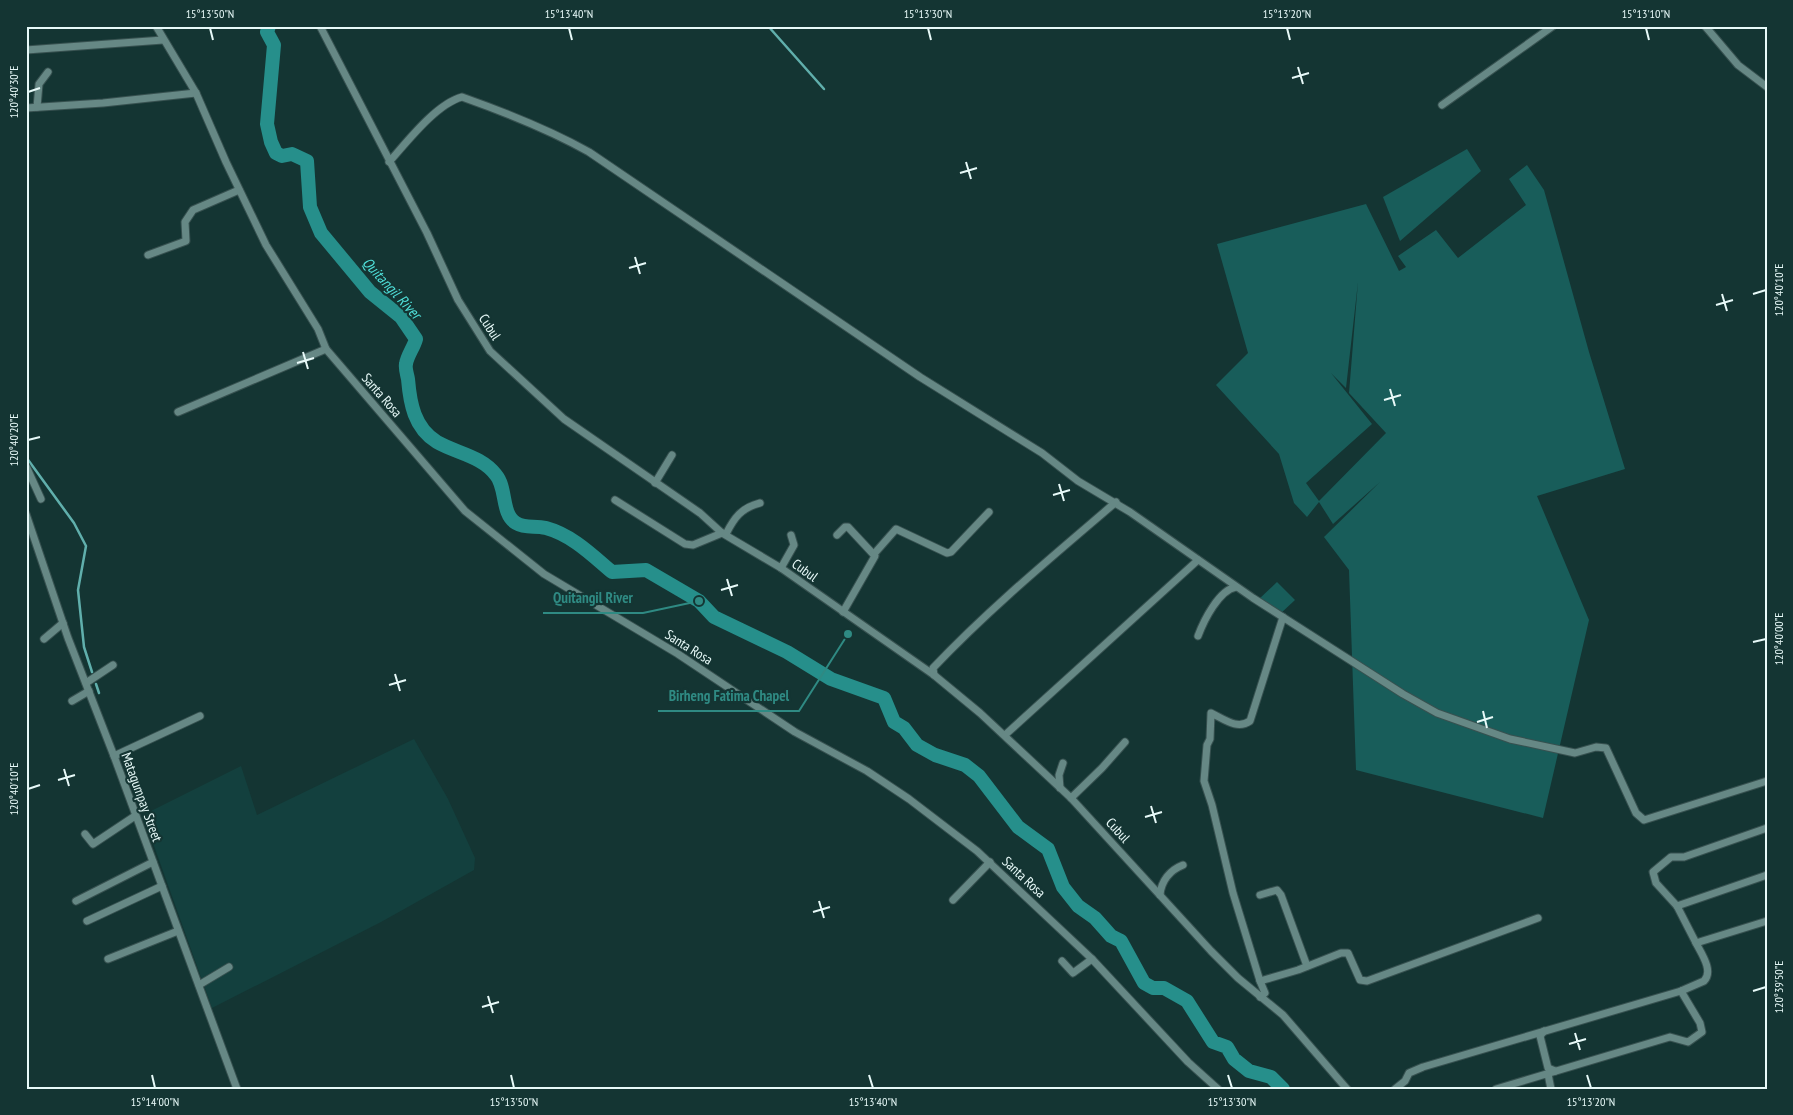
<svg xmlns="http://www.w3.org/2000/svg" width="1793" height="1115" viewBox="0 0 1793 1115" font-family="'PT Sans Narrow',sans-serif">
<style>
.built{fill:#13403e}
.green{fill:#185d5a;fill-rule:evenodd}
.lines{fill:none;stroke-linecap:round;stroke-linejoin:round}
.stream{stroke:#60afac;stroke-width:2.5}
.river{stroke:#268f8b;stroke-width:14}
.minor-casing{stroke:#375150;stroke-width:9}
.minor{stroke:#668885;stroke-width:7}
.ticks{fill:none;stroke:#e7f9f8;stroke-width:2}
.labels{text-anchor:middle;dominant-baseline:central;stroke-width:4.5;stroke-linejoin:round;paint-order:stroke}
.street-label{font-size:14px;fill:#e7f9f8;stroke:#143533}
.water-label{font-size:15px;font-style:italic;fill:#4fdfd9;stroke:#143533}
.leader{fill:none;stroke:#2f8a83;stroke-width:2}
.callout-dot{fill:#2f8a83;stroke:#143533;stroke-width:2}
.callout-label{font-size:15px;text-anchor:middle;font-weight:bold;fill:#2f8a83;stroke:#143533;stroke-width:4.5;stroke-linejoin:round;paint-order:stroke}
.neatline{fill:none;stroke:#e7f9f8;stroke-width:2}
.ticks-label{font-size:12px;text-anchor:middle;fill:#e7f9f8}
</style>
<rect width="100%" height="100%" fill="#143533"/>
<polygon class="built" points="414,739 448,799 475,858 474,870 381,922 212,1008 143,815 241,766 257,815"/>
<g class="green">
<polygon points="1467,149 1481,171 1400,241 1383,197"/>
<path d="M1527,165l17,25 45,162 36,117 -88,27 52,124 -46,198 -187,-48 -7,-200 -25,-33 56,-55 -47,42 -14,-22 -12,15 -13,-14 -15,-49 -63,-69 32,-32 -31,-109 149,-40 33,67 7,-4 -8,-11 38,-26 22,28 68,-53 -17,-26zM1358,282l-9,111 37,40 -67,68 -13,-18 66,-59 -41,-51 15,15z"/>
<polygon points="1277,582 1295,600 1280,614 1258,600"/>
</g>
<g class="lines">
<g class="stream">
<polyline points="768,26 824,89"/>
<polyline points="26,457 74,523 86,546 78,590 84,647 92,672"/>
<polyline points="96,684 99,693"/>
</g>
<path class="river" d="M269,26l-2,6 7,13 -7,79 4,18 5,11 6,3 10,-2 15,7 3,46 11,26 49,59 31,25 15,22c-2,8 -9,17 -10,25 -1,4 1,10 2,15 2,24 6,49 29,63 19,11 45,14 59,33 11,13 5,39 20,48 10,6 19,2 30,5 26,7 46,27 66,44l34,-2 53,31 15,16 73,35 44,27 53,19 10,24 10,6 13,17 18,10 30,10 14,11 39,51 30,22 15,38 15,19 17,12 16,18 10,5 23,42 9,5h11l23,13 26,41 14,5 7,12 15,12 22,6 12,12"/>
<defs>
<g id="minor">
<polyline points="156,26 196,93 226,162 266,245 318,329 326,349 465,511 544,574 678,654 795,732 867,771 909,799 977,851 1092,959 1188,1062 1218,1089"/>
<polyline points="320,26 427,233 458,300 490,351 564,419 700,513 722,533 781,568 934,675 980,713 1071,798 1211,951 1238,978 1283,1015 1347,1089"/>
<polyline points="1705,26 1738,65 1767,87"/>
<polyline points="26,50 163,40"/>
<polyline points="1442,105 1553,26"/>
<polyline points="37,107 39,84 48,72"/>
<polyline points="26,108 103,103 196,93"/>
<path d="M389,162c18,-20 47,-58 73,-65 45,16 86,32 127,55l331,225 122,76 36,28 52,31 123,86 150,96 34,19 73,26 65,14 21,-6 10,1 30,65 8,7 123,-39"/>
<polyline points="148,255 186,241 185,222 193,210 239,190"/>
<polyline points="178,412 326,349"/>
<polyline points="26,466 41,499"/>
<polyline points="655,483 672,455"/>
<polyline points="615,500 685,544 693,545 722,533"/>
<polyline points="26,514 68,638 114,756 237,1089"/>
<path d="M726,534c8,-16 15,-26 34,-31"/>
<polyline points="837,535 845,527 848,527 875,556 843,612"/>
<polyline points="874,554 896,529 947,553 951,552 989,512"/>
<polyline points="781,568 794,545 791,535"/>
<path d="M1198,636c6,-16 21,-46 38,-49"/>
<polyline points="44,639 63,623"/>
<path d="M934,675l-1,-7c57,-60 120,-112 183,-166"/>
<polyline points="86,683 113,665"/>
<polyline points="72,701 89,691"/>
<polyline points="1005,735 1198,560"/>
<polyline points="114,756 200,716"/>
<polyline points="1060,788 1059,775 1063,763"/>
<polyline points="1071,798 1102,768 1125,742"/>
<polyline points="1767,828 1684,857 1671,857 1653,872 1656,883 1677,906 1696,943 1767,921"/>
<polyline points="85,834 93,844 135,816"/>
<path d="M1160,895c1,-14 10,-25 23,-30"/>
<polyline points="1260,895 1277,890 1281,895 1307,966"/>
<polyline points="953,900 990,862"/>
<polyline points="76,901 153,862"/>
<polyline points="1677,906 1767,875"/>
<polyline points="87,921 162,886"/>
<polyline points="108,959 178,931"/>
<polyline points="1062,961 1073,973 1092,959"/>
<path d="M1260,981l-27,-88 -21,-88 -8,-24 3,-36 3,-6 1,-26c13,6 26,17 39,8l33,-104"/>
<polyline points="199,985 229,967"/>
<polyline points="1260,997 1265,993 1260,981 1298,970 1341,953 1348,953 1360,980 1367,981 1538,918"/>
<polyline points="1544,1031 1540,1036 1548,1068 1555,1071"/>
<polyline points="1548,1074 1551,1089"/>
<path d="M1395,1089l10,-8 4,-8 14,-6 258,-76 23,-10c10,-10 -3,-28 -8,-38"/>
<polyline points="1496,1089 1670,1037 1688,1042 1702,1032 1700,1023 1681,991"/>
</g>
</defs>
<use href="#minor" class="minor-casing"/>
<use href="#minor" class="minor"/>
</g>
<path class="ticks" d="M210,28l3,12M569,28l3,12M928,28l3,12M1287,28l3,12M1646,28l3,12M1298,67l5,17M1292,78l17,-5M28,92l12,-4M966,162l5,17M960,173l17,-5M635,257l5,17M629,268l17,-5M1722,294l5,17M1753,294l13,-4M1716,305l17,-5M303,352l5,17M297,363l17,-5M1390,389l5,17M1384,400l17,-5M28,440l12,-3M1059,484l5,17M1053,495l17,-5M727,579l5,17M721,590l17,-5M1753,642l13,-3M395,674l5,17M389,685l17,-5M1483,711l4,17M1477,722l16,-5M64,769l5,17M58,780l17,-5M28,789l12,-4M1151,806l5,17M1145,817l17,-5M819,901l5,17M813,912l17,-5M1753,991l13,-4M488,996l5,17M482,1007l17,-5M1575,1033l5,17M1569,1044l17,-5M152,1075l3,13M511,1075l3,13M869,1075l4,13M1228,1075l4,13M1587,1075l4,13"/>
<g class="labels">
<g class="street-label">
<text transform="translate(490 327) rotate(57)">Cubul</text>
<text transform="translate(382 395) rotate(49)">Santa Rosa</text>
<text transform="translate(805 570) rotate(36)">Cubul</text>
<text transform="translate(689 647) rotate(32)">Santa Rosa</text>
<text transform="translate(142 797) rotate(70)">Matagumpay Street</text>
<text transform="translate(1118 830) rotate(47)">Cubul</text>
<text transform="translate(1024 877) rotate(43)">Santa Rosa</text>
</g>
<g class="water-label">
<text transform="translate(392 288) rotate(47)">Quitangil River</text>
</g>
</g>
<path class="leader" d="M699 601L643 613H543M848 634L799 711H658"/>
<g class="callout-dot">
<circle cx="699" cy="601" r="5"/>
<circle cx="848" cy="634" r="5"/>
</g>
<g class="callout-label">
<text x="593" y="603">Quitangil River</text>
<text x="729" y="701">Birheng Fatima Chapel</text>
</g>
<rect width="1793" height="1115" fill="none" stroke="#143533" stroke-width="55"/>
<rect x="28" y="28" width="1738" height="1060" class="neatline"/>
<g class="ticks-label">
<text x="210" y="18">15°13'50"N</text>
<text x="569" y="18">15°13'40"N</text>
<text x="928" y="18">15°13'30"N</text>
<text x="1287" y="18">15°13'20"N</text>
<text x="1646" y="18">15°13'10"N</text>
<text transform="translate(14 92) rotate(-90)" y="4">120°40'30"E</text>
<text transform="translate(1779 290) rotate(-90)" y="4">120°40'10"E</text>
<text transform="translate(14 440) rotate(-90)" y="4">120°40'20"E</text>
<text transform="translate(1779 639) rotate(-90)" y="4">120°40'00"E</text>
<text transform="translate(14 789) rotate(-90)" y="4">120°40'10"E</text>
<text transform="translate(1779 987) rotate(-90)" y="4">120°39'50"E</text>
<text x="155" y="1106">15°14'00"N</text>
<text x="514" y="1106">15°13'50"N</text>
<text x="873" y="1106">15°13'40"N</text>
<text x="1232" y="1106">15°13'30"N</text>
<text x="1591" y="1106">15°13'20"N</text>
</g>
</svg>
